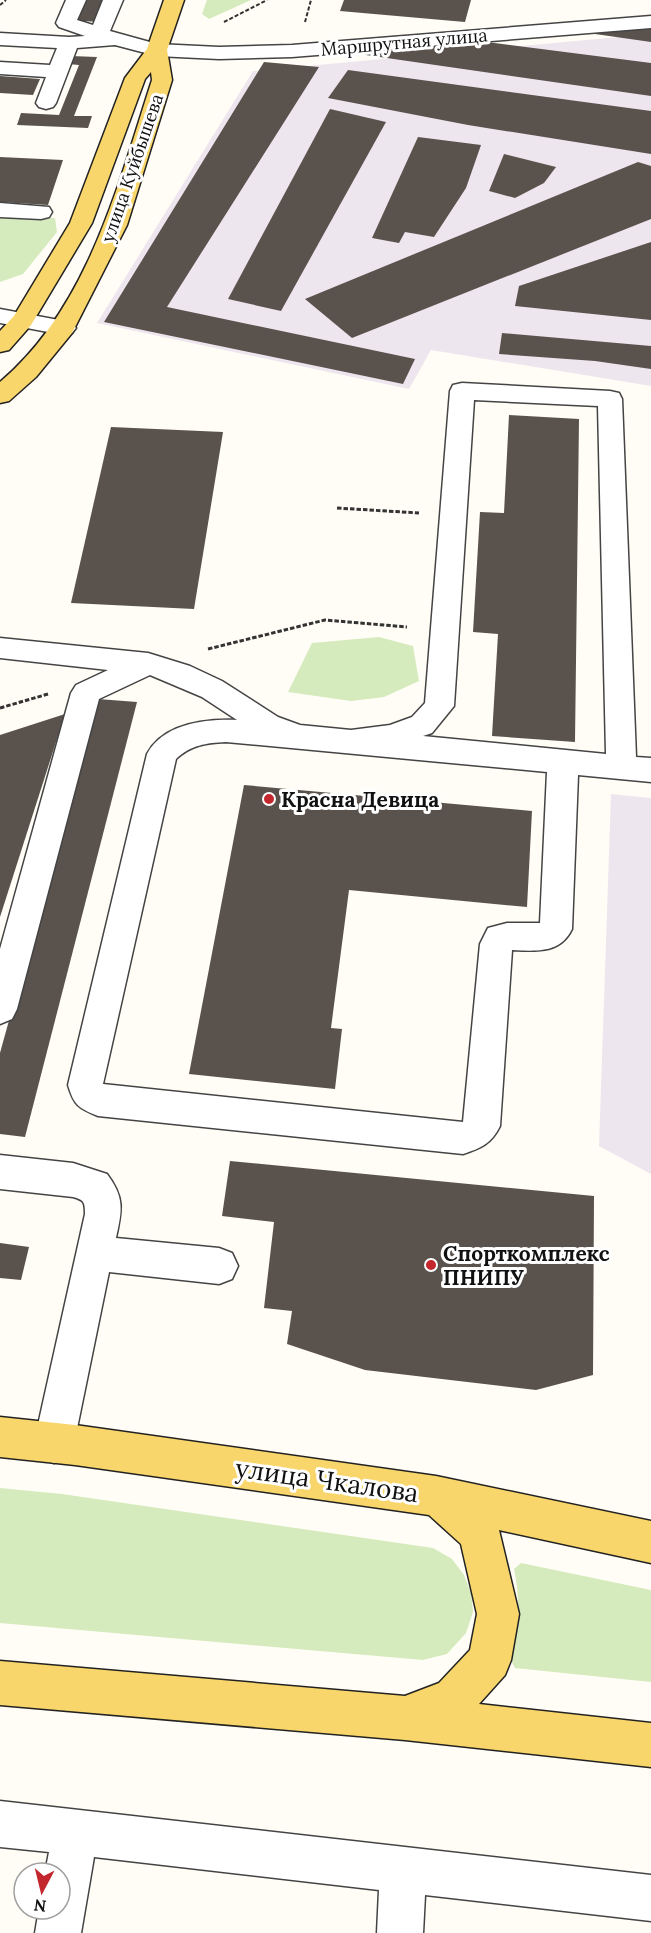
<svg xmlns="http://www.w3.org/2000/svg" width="651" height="1933" viewBox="0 0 651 1933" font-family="Lora,serif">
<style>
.industrial{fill:#eee6ef}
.green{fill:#d5ebbd}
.building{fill:#5a524d}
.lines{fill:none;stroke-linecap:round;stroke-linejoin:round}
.minor-casing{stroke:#444;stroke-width:3}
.major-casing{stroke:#222;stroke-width:3}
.path-far1{stroke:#333;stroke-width:2;stroke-dasharray:4 2;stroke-linecap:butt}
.path{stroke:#333;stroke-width:3;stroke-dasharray:4.5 2;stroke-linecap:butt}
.minor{fill:#fff;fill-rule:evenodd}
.major{fill:#f9d66b;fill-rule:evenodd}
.poi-dot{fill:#c4262e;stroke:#fff;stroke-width:2}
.labels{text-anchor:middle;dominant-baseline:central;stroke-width:6;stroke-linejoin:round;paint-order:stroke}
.far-street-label{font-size:18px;fill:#111;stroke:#fff}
.poi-label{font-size:21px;font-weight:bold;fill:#111;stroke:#fff;text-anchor:start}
.near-street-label{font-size:26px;fill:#111;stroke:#fff}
</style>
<rect width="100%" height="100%" fill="#fffdf5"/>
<g class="industrial">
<polygon points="651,34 651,386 431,350 409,389 97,323 253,71"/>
<polygon points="611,794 651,798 651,1174 599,1146"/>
</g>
<g class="green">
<polygon points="207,0 251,0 209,19 202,14"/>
<polygon points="0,215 55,218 57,232 23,274 0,282"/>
<polygon points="379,637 413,646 419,681 384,697 351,701 288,692 312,643"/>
<polygon points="0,1488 62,1494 433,1548 452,1559 464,1575 471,1593 473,1612 466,1633 447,1654 423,1660 0,1623"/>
<path d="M521,1563l130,27v92l-136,-14 -7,-13c13,-29 12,-55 6,-86z"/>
</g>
<g class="building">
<polygon points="74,0 110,0 100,22 65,20"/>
<polygon points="344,0 471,0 465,22 340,11"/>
<polygon points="651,28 651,42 595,34 595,33"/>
<polygon points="479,41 651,63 651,96 359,54"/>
<polygon points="71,56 97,57 74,116 92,116 88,128 17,125 21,113 59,115 79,65 68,64"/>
<polygon points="264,62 319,67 167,307 415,359 403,384 104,322"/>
<polygon points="348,70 651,111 651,154 468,125 328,98"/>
<polygon points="0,76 40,79 33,95 0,93"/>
<polygon points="330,109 386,122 281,311 228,299"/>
<polygon points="418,137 481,145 466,188 434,237 405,232 399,243 372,238"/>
<polygon points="504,154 556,167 544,183 515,198 489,191"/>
<polygon points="0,157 63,160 48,205 0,202"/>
<polygon points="638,162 651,166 651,219 352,338 305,299"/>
<polygon points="651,242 651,320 515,306 519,286"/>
<polygon points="502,333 651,346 651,369 595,361 499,354"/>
<polygon points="509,415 579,419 575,742 492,736 498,634 473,632 480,512 504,513"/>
<polygon points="111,427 223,432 194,609 71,603"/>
<polygon points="98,699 137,702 25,1137 0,1134 0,1053"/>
<polygon points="65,714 0,917 0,735"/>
<polygon points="244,785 532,811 527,907 349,890 331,1028 342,1029 335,1089 189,1074"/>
<polygon points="230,1161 594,1196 593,1375 536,1390 365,1370 287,1344 292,1311 264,1308 274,1222 222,1216"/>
<polygon points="0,1243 29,1247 21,1280 0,1278"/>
</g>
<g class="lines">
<defs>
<g id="minor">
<polygon points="66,0 86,0 77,20 93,25 103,0 123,0 110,31 157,44 219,47 292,45 651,16 651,28 292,57 219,59 157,56 115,45 77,48 56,103 53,107 46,109 39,107 36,103 46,77 0,74 0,62 50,65 57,48 0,45 0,33 69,37 85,36 59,27 56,23"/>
<polygon points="0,203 49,207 52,212 49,217 41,219 0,217"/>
<polygon points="0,309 64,321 72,323 76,328 72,333 64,335 0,323"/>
<path d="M462,383l148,8 9,2 3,6 14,358 15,1v24l-73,-7 -6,154c-12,25 -36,22 -60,21l-12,176c-9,18 -19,22 -37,28l-365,-38c-20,-8 -24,-11 -30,-31l79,-331c17,-31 59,-35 90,-34l-35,-23 -52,-22 -51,24 -82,310 -5,10 -12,5v-75l71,-256 5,-8 32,-15 -108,-12v-20l148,15 42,13 32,15 56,36 22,8 51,5 39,-5 22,-8 13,-14 25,-312 3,-6zM474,400l124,6 8,348 -183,-18 9,-3 22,-27zM226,742l321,30 -7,151h-33l-19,5 -8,16 -17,178 -360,-38 73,-325c15,-14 30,-16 50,-17z"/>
<path d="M0,1155l73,8 34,11c18,24 15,36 9,64l103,10 13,5 6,13 -6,13 -13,5 -110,-12 -35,171 -6,14 -14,6 -14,-6 -6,-14 51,-229c0,-12 -1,-14 -12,-17l-73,-8z"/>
<polygon points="0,1801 651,1875 651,1921 425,1895 423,1933 377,1933 379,1890 94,1857 81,1933 35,1933 39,1909 60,1909 60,1873 45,1873 49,1852 0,1847"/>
</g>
<g id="major">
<path d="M164,0h20l-17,50 5,30 -45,145 -55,108 -36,44 -27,24 -9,2v-21c88,-74 118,-197 152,-302l-1,-8 -6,7 -53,144 -61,102 -22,25 -9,2v-21l14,-15 56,-93 55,-145 22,-29z"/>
<polygon points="0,1417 75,1425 436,1476 651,1521 651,1563 499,1530 519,1614 511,1660 505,1675 479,1704 651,1723 651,1767 405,1740 0,1705 0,1661 405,1696 439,1683 470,1650 477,1614 461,1544 429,1515 75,1465 0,1457"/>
</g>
</defs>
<use href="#minor" class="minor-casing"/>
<use href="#major" class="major-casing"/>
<g class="path-far1">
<polyline points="0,5 6,0"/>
<polyline points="224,22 267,0"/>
<polyline points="305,22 311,0"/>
</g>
<g class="path">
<polyline points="337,508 419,513"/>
<polyline points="208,649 325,620 407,627"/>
<polyline points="0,708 48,694"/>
</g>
<use href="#minor" class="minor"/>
<use href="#major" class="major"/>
</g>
<g class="poi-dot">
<circle cx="269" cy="799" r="6"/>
<circle cx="431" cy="1265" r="6"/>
</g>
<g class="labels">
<g class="far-street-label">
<text transform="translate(404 42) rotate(-5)">Маршрутная улица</text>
<text transform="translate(132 168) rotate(-71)">улица Куйбышева</text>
</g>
<g class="poi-label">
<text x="281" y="799">Красна Девица</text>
<text x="443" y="1253">Спорткомплекс<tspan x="443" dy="24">ПНИПУ</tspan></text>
</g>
<g class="near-street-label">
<text transform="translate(327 1480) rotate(8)">улица Чкалова</text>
</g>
</g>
<g transform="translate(42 1891) rotate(187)"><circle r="28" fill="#ffffff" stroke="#a0a0a0" stroke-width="1.5"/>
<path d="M0-4.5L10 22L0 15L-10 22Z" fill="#c4262e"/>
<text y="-9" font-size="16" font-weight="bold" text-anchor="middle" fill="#111111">N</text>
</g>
</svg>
